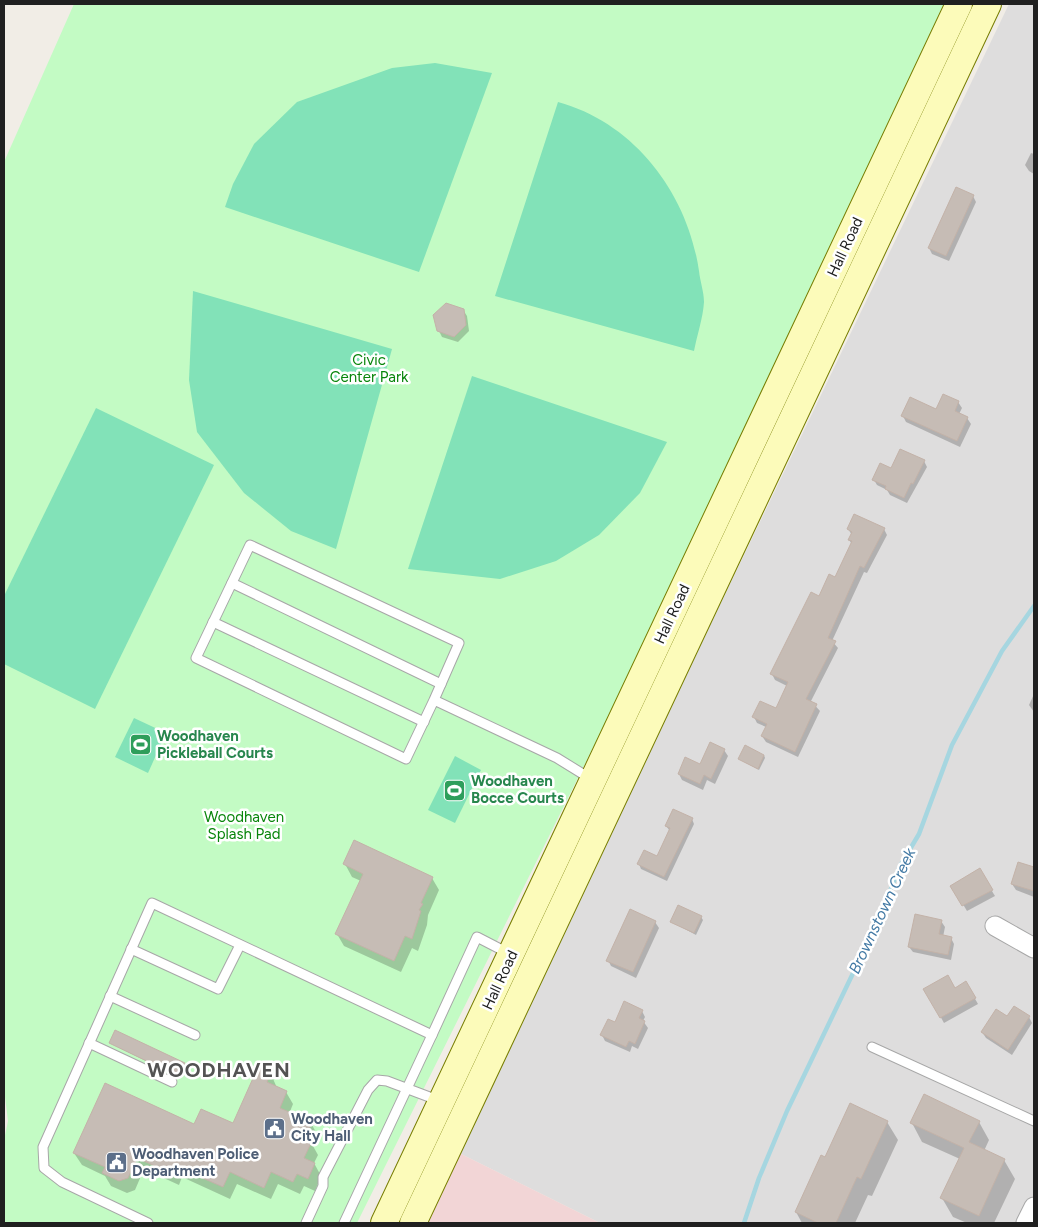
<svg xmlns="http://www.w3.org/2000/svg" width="1038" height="1227" viewBox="0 0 1038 1227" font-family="Figtree,sans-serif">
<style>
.residential{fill:#dedddd}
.commercial{fill:#f2d5d6}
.park{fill:#c3fbc4}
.pitch{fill:#82e2b8}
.shadow{fill:#0003}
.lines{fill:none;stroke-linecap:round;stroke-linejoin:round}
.stream{stroke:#a6d6e0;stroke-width:4.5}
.building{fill:#c6bcb5;stroke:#c3b2a8}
.lane-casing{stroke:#a7a7a7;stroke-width:11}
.street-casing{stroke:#a7a7a7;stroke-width:21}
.secondary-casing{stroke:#777d01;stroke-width:28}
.lane{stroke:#fff;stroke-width:9}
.street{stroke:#fff;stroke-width:19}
.secondary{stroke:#fcfbba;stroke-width:26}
.labels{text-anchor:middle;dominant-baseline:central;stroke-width:5;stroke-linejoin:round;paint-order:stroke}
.street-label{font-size:15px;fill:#202020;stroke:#fff}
.park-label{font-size:15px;fill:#08850b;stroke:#fff}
.leisure-label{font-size:15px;font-weight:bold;fill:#27864d;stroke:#fff;text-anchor:start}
.service-label{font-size:15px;font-weight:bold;fill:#4e5e75;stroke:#fff;text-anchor:start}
.water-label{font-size:16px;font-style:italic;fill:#4279a4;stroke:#fff}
.district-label{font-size:20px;font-weight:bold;letter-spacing:1px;fill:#535353;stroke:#fff}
</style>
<rect width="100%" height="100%" fill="#f1ede6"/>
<polygon class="residential" points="1009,4 1034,4 1034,1223 600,1223 457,1152"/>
<polygon class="commercial" points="457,1152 600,1223 423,1223"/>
<polygon class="park" points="74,4 944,4 633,667 357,1223 4,1223 4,1140 8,1121 4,1089 4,162"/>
<g class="pitch">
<polygon points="435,63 492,73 419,272 225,207 233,184 254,144 297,102 392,68"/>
<path d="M558,102c77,21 130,92 141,169 1,10 5,21 5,31 -1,16 -7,33 -10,49l-199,-55z"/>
<polygon points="193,291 392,349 336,549 291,531 244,493 197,432 189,380"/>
<polygon points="472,376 667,442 640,493 599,535 556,561 500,579 408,569"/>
<polygon points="96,408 214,465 95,709 4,664 4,596"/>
<polygon points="134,718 166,733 148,773 115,757"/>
<polygon points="455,756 481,770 455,823 428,810"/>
</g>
<g class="shadow">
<polygon points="1031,153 1034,154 1034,174 1029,171 1025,165"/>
<polygon points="973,196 976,202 949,261 932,254 929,248"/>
<polygon points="463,310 467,316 469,331 458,342 442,337 439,331"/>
<polygon points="958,402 962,408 959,414 967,418 971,424 960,447 906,422 903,416 937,411"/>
<polygon points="924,461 927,467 907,503 890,495 887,490 877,485 874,480 892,470"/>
<polygon points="848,529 884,529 887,535 867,573 864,572 832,641 838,648 811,701 820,711 798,757 766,742 762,736 766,727 757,723 754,717 776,710 787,686 775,680 772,674 819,598 836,578 852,544 849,540 852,535"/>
<polygon points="1034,694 1034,712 1029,705"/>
<polygon points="711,744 724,750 728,756 715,784 707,780 703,790 682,780 679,774 700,766"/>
<polygon points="764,755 765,758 759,770 739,759"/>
<polygon points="692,819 694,824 667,881 641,869 639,864 657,858 670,831 666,826"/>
<polygon points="1019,863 1034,868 1034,897 1016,890 1012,884"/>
<polygon points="345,864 432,878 439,890 428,915 427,925 418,951 412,948 401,972 344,946 337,934 361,881 352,877"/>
<polygon points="979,870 995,896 967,911 952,886"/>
<polygon points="701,917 703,920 696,935 672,922"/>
<polygon points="941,921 945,927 943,937 951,938 954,944 951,960 913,952 909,947"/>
<polygon points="655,922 659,928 636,978 611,966 608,960"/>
<polygon points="966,983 978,1004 944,1023 925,989 955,989"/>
<polygon points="642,1011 645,1017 643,1021 648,1028 638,1049 632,1046 630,1052 605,1041 602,1035 616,1023"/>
<polygon points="1029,1017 1032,1023 1012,1055 986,1038 982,1032 1008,1018"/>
<polygon points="110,1043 184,1064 185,1066 180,1078"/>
<polygon points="271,1074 277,1088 286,1092 293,1104 289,1114 311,1123 318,1136 313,1146 318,1155 314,1163 321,1176 315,1191 304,1186 300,1194 278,1184 271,1199 237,1184 230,1199 182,1177 179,1185 144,1169 135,1190 127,1193 111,1186 105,1176 82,1165 74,1153 195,1125 233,1125"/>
<polygon points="887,1122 898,1140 872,1196 868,1195 855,1223 802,1223 796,1212 826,1159"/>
<polygon points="979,1122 989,1140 984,1151 1004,1160 1015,1179 994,1223 967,1223 953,1217 942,1198 960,1159 922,1142 912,1123"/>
</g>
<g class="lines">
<polyline class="stream" points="744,1223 759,1178 787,1111 879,919 900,866 919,834 952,745 1002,651 1034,606"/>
</g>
<g class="building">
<polygon points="956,187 974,195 946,256 928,248"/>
<polygon points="446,303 464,309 466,325 454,337 437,331 433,315"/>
<polygon points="943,394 959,401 955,411 968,417 957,441 901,416 910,397 936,409"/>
<polygon points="900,449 925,460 913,484 911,483 904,498 885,489 886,486 872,480 880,463 891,468"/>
<polygon points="854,514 885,528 864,568 860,566 828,638 836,641 806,699 817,704 795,752 761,736 767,724 752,717 760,701 776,708 788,682 770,674 811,592 819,596 829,574 835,577 852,541 848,540 852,532 847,529"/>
<polygon points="710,742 725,749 711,779 704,775 700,784 678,774 685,757 700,764"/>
<polygon points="745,745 764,755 758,769 738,759"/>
<polygon points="673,809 693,818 664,877 637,864 644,850 657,856 670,828 665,826"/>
<polygon points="354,840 433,877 421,903 423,904 419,910 421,911 412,939 405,936 394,961 335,934 363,874 343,864"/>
<polygon points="1018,862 1034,867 1034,891 1011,884"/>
<polygon points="980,868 993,890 962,906 950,886"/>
<polygon points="678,905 702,916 694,933 670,922"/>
<polygon points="630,909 656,921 633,972 606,961"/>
<polygon points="915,914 942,920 939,934 952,937 948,955 908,947"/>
<polygon points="948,975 955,988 966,981 976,998 940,1018 923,989"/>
<polygon points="624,1001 643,1010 639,1018 645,1021 635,1044 629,1041 626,1047 600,1035 608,1019 615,1022"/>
<polygon points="1014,1006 1030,1016 1008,1050 981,1032 996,1009 1007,1016"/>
<polygon points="115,1030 185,1063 178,1076 109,1043"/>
<polygon points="258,1067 271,1073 267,1082 287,1091 280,1108 312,1122 305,1138 312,1141 304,1158 315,1163 308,1179 297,1174 293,1182 271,1172 264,1188 230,1172 223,1187 175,1166 171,1173 137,1158 128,1178 119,1181 102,1173 105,1167 73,1153 105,1083 194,1124 201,1109 233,1123"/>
<polygon points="924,1094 980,1121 969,1142 1005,1159 979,1216 940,1198 964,1148 910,1123"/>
<polygon points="850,1103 888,1121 861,1179 857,1177 836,1223 818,1223 795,1212 821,1155 825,1157"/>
</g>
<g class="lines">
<defs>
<g id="lane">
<polyline points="232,583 441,684"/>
<polyline points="213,622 424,722"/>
<polyline points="434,700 459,643 250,545 196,658 406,759 434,700 557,758 591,779"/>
<polyline points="131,949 218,989 240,945"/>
<polyline points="110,996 195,1035"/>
<polyline points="432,1035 477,937 508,953"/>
<polyline points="89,1043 172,1082"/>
<polyline points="872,1047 1034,1121"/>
<polyline points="148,1223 62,1182 44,1168 43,1147 152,903 432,1035 344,1223"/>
<polyline points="306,1223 323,1186 323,1177 368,1090 377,1080 387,1081 440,1101"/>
</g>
<g id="street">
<polyline points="995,926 1034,948"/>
<polyline points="1026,1223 1034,1207"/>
</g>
<g id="secondary">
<polyline points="384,1223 959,4"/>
<polyline points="413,1223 988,4"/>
</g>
</defs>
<use href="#lane" class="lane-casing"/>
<use href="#street" class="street-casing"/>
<use href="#secondary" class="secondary-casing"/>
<use href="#lane" class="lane"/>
<use href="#street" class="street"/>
<use href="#secondary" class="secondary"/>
</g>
<defs>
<symbol id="stadium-square" viewBox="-11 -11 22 22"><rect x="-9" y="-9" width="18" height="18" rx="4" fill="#2e9e5b" stroke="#fff"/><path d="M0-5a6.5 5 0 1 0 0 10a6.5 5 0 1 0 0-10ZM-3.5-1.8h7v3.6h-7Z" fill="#fff"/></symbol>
<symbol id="civic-square" viewBox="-11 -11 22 22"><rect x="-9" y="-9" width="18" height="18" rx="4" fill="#5c6f8a" stroke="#fff"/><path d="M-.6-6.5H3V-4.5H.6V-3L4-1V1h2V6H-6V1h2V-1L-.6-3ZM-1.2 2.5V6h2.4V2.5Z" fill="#fff"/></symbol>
</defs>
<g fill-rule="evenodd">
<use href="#stadium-square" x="128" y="732" width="25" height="25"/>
<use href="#stadium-square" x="442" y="778" width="25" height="25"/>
<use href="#civic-square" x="262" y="1116" width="25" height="25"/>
<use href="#civic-square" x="104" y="1150" width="25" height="25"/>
</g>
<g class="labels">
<g class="street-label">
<text transform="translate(845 247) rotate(-65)">Hall Road</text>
<text transform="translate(672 614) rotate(-65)">Hall Road</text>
<text transform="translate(500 980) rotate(-65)">Hall Road</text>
</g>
<g class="park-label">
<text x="369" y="360">Civic<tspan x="369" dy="17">Center Park</tspan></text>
<text x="244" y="817">Woodhaven<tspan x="244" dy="17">Splash Pad</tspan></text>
</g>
<g class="leisure-label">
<text x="157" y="736">Woodhaven<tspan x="157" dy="17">Pickleball Courts</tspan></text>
<text x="471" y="781">Woodhaven<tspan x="471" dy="17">Bocce Courts</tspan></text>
</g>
<g class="service-label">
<text x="291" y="1119">Woodhaven<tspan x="291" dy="17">City Hall</tspan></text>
<text x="132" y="1154">Woodhaven Police<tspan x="132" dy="17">Department</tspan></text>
</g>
<g class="water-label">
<text transform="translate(882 911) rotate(-65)">Brownstown Creek</text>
</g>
<g class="district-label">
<text x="219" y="1070">WOODHAVEN</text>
</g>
</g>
<rect width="1038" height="1227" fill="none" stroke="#202020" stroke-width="10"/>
</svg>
